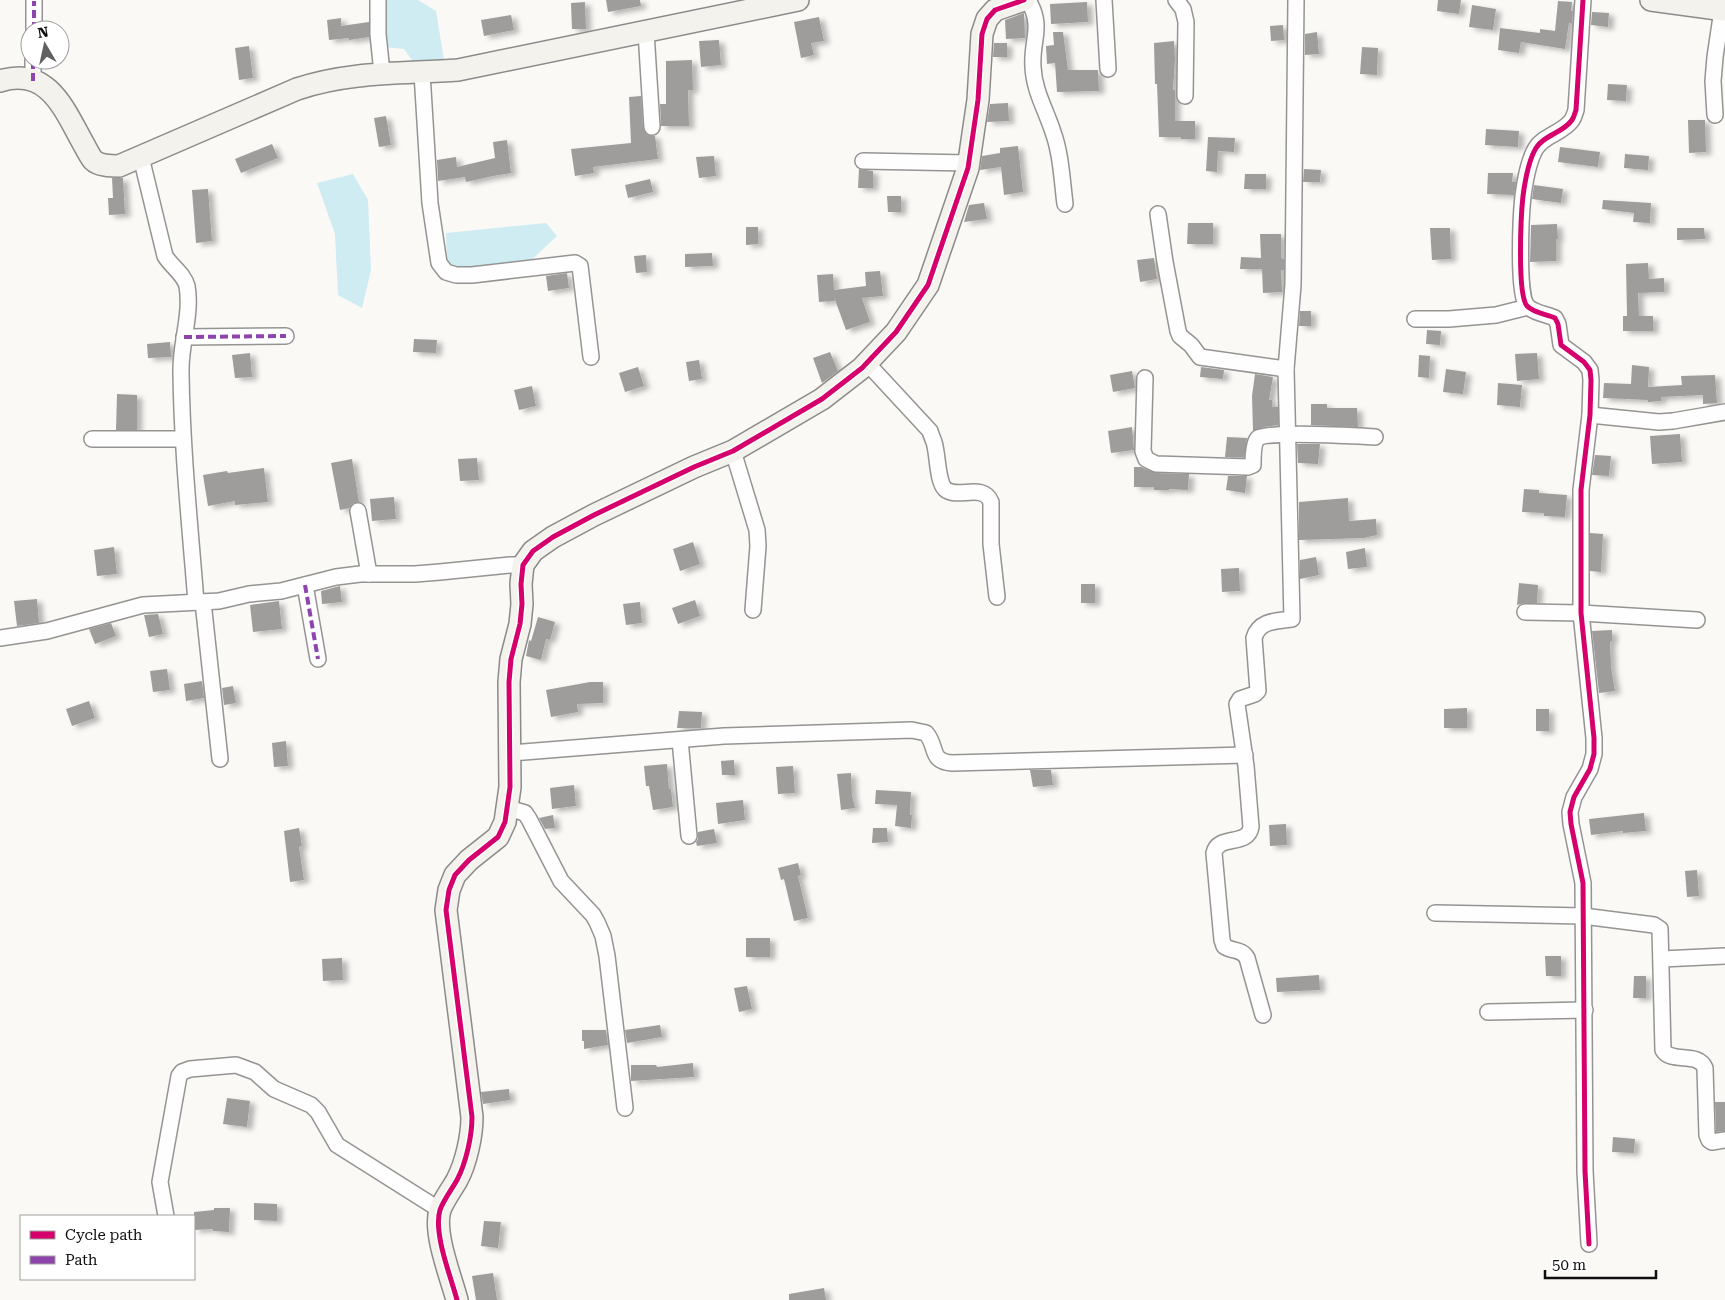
<svg xmlns="http://www.w3.org/2000/svg" width="1725" height="1300" viewBox="0 0 1725 1300" font-family="'Roboto Serif',serif">
<style>
.water{fill:#ceecf2}
.building{fill:#9f9d9b;filter:url(#shadow)}
.lines{fill:none;stroke-linecap:round;stroke-linejoin:round}
.street-casing{stroke:#959493;stroke-width:18}
.secondary-casing{stroke:#8c8b8a;stroke-width:24}
.street{stroke:#fefefe;stroke-width:15}
.secondary{stroke:#f4f2ec;stroke-width:21}
.quiet{stroke:#8e44ad;stroke-width:4;stroke-dasharray:8 4;stroke-linecap:butt}
.cycleway-casing{stroke:#fff;stroke-width:8}
.cycleway{stroke:#d6006c;stroke-width:5}
</style>
<defs>
<filter id="shadow"><feDropShadow dx="5.5" dy="3" stdDeviation="2.5" flood-color="#0004"/></filter>
</defs>
<rect width="100%" height="100%" fill="#fbf9f6"/>
<g class="water">
<polygon points="379,0 418,0 436,11 445,66 415,64 404,49 384,47"/>
<polygon points="353,174 368,200 371,270 362,308 338,295 335,234 317,183"/>
<polygon points="546,223 557,236 526,265 475,270 447,265 446,233"/>
</g>
<g class="building">
<polygon points="606,0 640,0 641,6 608,12"/>
<polygon points="1438,0 1461,0 1459,14 1437,11"/>
<polygon points="1558,1 1572,2 1571,11 1573,11 1572,24 1569,23 1565,49 1521,42 1519,53 1498,50 1500,28 1540,33 1540,29 1555,31"/>
<polygon points="585,2 586,29 572,29 571,3"/>
<polygon points="1087,2 1088,22 1051,24 1050,4"/>
<polygon points="1472,5 1496,9 1493,30 1469,27"/>
<polygon points="1592,12 1609,13 1608,27 1591,25"/>
<polygon points="1024,13 1025,38 1006,39 1005,20"/>
<polygon points="511,15 514,30 484,36 481,20"/>
<polygon points="819,17 824,41 811,43 814,55 801,58 794,22"/>
<polygon points="341,18 341,26 369,22 369,37 349,40 349,38 329,40 327,20"/>
<polygon points="1283,25 1284,40 1271,41 1270,26"/>
<polygon points="1053,32 1063,32 1068,70 1098,70 1099,91 1057,92 1055,63 1047,64 1046,46 1054,45"/>
<polygon points="1317,32 1319,54 1305,55 1305,34"/>
<polygon points="719,40 721,65 701,67 699,41"/>
<polygon points="1174,41 1175,59 1173,90 1175,90 1175,121 1195,121 1195,139 1181,139 1181,137 1159,137 1157,84 1155,84 1154,43"/>
<polygon points="994,43 1007,43 1007,57 993,57"/>
<polygon points="249,46 253,78 239,80 235,48"/>
<polygon points="1362,47 1378,48 1377,75 1360,74"/>
<polygon points="692,60 693,90 688,90 689,126 661,126 660,104 666,104 666,61"/>
<polygon points="1608,84 1627,85 1626,101 1607,100"/>
<polygon points="641,96 643,128 647,135 655,136 658,159 593,167 594,173 575,176 571,149 631,143 629,97"/>
<polygon points="1008,103 1009,121 987,122 990,104"/>
<polygon points="386,116 391,145 379,147 374,118"/>
<polygon points="1688,120 1705,120 1706,152 1689,153"/>
<polygon points="1486,129 1519,131 1518,147 1485,145"/>
<polygon points="1208,137 1235,138 1234,152 1218,151 1217,172 1206,171"/>
<polygon points="507,140 511,173 493,176 466,182 465,177 438,181 437,160 456,157 457,167 495,158 493,142"/>
<polygon points="272,144 278,158 241,173 235,159"/>
<polygon points="1018,146 1023,192 1004,195 1001,167 980,170 982,156 1000,153 1000,148"/>
<polygon points="1560,147 1600,152 1598,167 1558,162"/>
<polygon points="1625,154 1649,156 1648,170 1624,168"/>
<polygon points="714,156 716,176 699,178 696,157"/>
<polygon points="859,169 873,171 873,188 858,188"/>
<polygon points="1304,169 1321,170 1320,182 1303,182"/>
<polygon points="1488,173 1513,173 1512,182 1516,182 1514,195 1487,194"/>
<polygon points="1245,174 1266,174 1266,189 1244,189"/>
<polygon points="112,178 123,178 125,214 109,215 108,198 113,198"/>
<polygon points="650,179 653,192 628,198 625,185"/>
<polygon points="1534,185 1563,189 1561,203 1532,199"/>
<polygon points="208,189 212,241 196,243 192,190"/>
<polygon points="887,196 901,196 901,212 888,212"/>
<polygon points="1603,200 1651,203 1650,223 1633,222 1634,213 1602,209"/>
<polygon points="984,203 987,219 964,222 969,205"/>
<polygon points="1188,223 1213,223 1213,244 1187,244"/>
<polygon points="1557,224 1558,239 1556,239 1556,261 1530,262 1531,225"/>
<polygon points="746,227 758,227 758,244 746,245"/>
<polygon points="1430,228 1450,228 1451,259 1432,260"/>
<polygon points="1677,228 1704,228 1705,239 1677,240"/>
<polygon points="1260,234 1281,234 1281,258 1284,259 1284,270 1281,270 1282,292 1263,293 1262,269 1240,269 1241,257 1261,258"/>
<polygon points="712,253 713,266 685,267 685,254"/>
<polygon points="646,255 647,272 636,273 634,256"/>
<polygon points="1154,258 1157,279 1140,282 1137,260"/>
<polygon points="1648,263 1649,279 1664,278 1664,292 1638,293 1639,316 1653,316 1653,331 1623,331 1623,316 1627,316 1626,264"/>
<polygon points="880,271 883,296 862,298 870,322 846,330 834,297 835,301 819,302 817,275 833,274 834,290 866,286 865,272"/>
<polygon points="567,273 569,288 548,291 546,276"/>
<polygon points="1300,311 1311,311 1311,326 1299,326"/>
<polygon points="1427,330 1441,331 1440,345 1426,344"/>
<polygon points="414,339 437,340 436,353 413,352"/>
<polygon points="170,342 171,357 148,358 147,344"/>
<polygon points="830,352 838,371 822,383 813,358"/>
<polygon points="250,353 252,377 235,378 232,355"/>
<polygon points="1537,353 1539,379 1517,381 1515,354"/>
<polygon points="1419,355 1430,356 1429,378 1418,377"/>
<polygon points="699,360 702,379 689,381 686,362"/>
<polygon points="1632,365 1649,367 1648,387 1682,385 1681,376 1715,375 1717,403 1703,404 1703,395 1661,397 1661,401 1648,402 1648,400 1603,398 1604,383 1631,384"/>
<polygon points="638,367 644,386 625,392 619,373"/>
<polygon points="1201,367 1224,370 1223,379 1200,377"/>
<polygon points="1446,369 1466,372 1463,394 1443,392"/>
<polygon points="1132,371 1135,388 1113,392 1110,375"/>
<polygon points="1255,374 1273,377 1269,400 1272,400 1272,407 1278,407 1278,425 1263,427 1253,431 1252,396"/>
<polygon points="1498,383 1522,385 1520,407 1497,405"/>
<polygon points="532,386 536,406 519,410 514,390"/>
<polygon points="117,394 137,395 137,430 116,430"/>
<polygon points="1311,404 1327,404 1327,408 1357,408 1358,427 1311,425"/>
<polygon points="1132,427 1134,450 1111,453 1108,431"/>
<polygon points="1680,434 1682,462 1652,464 1650,436"/>
<polygon points="1227,437 1247,438 1244,457 1225,457"/>
<polygon points="1297,444 1320,444 1318,464 1298,463"/>
<polygon points="1595,455 1611,456 1609,476 1592,475"/>
<polygon points="477,458 479,480 460,481 458,459"/>
<polygon points="352,459 359,502 352,504 349,508 340,510 331,463"/>
<polygon points="1134,467 1141,467 1156,473 1189,474 1188,490 1169,489 1169,490 1154,490 1154,487 1134,487"/>
<polygon points="264,468 268,502 235,505 235,501 208,506 203,475 227,471 228,473"/>
<polygon points="1228,476 1247,476 1245,493 1226,490"/>
<polygon points="1524,489 1539,490 1539,493 1567,495 1565,517 1544,516 1544,513 1522,512"/>
<polygon points="394,497 396,519 372,521 370,499"/>
<polygon points="1348,498 1349,521 1376,519 1377,535 1364,538 1299,540 1299,502"/>
<polygon points="1590,533 1603,534 1601,572 1590,571"/>
<polygon points="693,542 700,564 680,571 673,549"/>
<polygon points="114,547 117,574 97,576 94,550"/>
<polygon points="1365,548 1367,567 1348,569 1346,552"/>
<polygon points="1316,557 1319,575 1300,579 1300,560"/>
<polygon points="1239,568 1240,591 1222,592 1221,569"/>
<polygon points="1519,583 1538,585 1537,603 1525,603 1517,605"/>
<rect x="1081" y="584" width="14" height="19"/>
<polygon points="340,586 342,602 322,604 321,591"/>
<polygon points="37,599 39,623 17,626 14,601"/>
<polygon points="695,600 700,616 678,624 672,608"/>
<polygon points="279,601 282,629 253,632 250,605"/>
<polygon points="640,602 642,623 626,625 623,604"/>
<polygon points="158,614 163,634 149,637 144,615"/>
<polygon points="538,617 555,622 550,640 546,639 541,660 526,656 529,640 531,641"/>
<polygon points="111,623 116,636 95,644 89,629"/>
<polygon points="1612,630 1612,641 1610,642 1611,667 1615,691 1599,693 1592,631"/>
<polygon points="167,669 170,690 153,692 150,671"/>
<polygon points="202,681 204,698 186,701 184,684"/>
<polygon points="590,682 603,682 603,703 577,704 578,712 551,717 546,690"/>
<polygon points="233,686 236,703 224,705 222,688"/>
<polygon points="89,701 95,718 72,726 66,709"/>
<polygon points="1467,708 1467,728 1444,728 1444,709"/>
<rect x="1536" y="709" width="13" height="22"/>
<polygon points="679,711 702,712 701,728 677,728"/>
<polygon points="286,741 288,766 274,767 272,743"/>
<polygon points="734,760 735,775 722,775 721,761"/>
<polygon points="667,764 669,789 671,789 673,807 653,810 649,786 646,786 644,766"/>
<polygon points="793,766 795,793 778,794 776,767"/>
<polygon points="1030,770 1051,770 1053,785 1033,787"/>
<polygon points="851,773 852,795 855,808 841,810 837,774"/>
<polygon points="574,785 576,806 552,809 550,788"/>
<polygon points="876,790 911,792 910,815 912,815 911,828 895,826 897,805 875,804"/>
<polygon points="743,800 745,820 718,824 716,803"/>
<polygon points="1644,813 1646,831 1623,833 1623,831 1591,835 1589,819"/>
<polygon points="553,815 555,828 545,829 539,818"/>
<polygon points="1286,824 1287,845 1270,846 1269,825"/>
<polygon points="299,828 302,846 299,847 304,880 290,882 284,831"/>
<polygon points="873,828 887,828 888,842 872,843"/>
<polygon points="714,829 717,843 697,846 696,842 698,839 698,832"/>
<polygon points="798,863 801,875 798,876 808,918 794,921 784,879 781,880 778,868"/>
<polygon points="1697,870 1699,896 1687,897 1685,871"/>
<rect x="746" y="938" width="24" height="19"/>
<polygon points="1545,956 1561,956 1561,976 1546,976"/>
<polygon points="342,958 343,980 323,981 322,959"/>
<polygon points="1319,975 1320,990 1277,992 1276,978"/>
<polygon points="1634,976 1646,976 1646,998 1633,998"/>
<polygon points="747,986 752,1009 739,1012 734,988"/>
<polygon points="660,1025 662,1037 627,1043 625,1030"/>
<polygon points="582,1030 606,1030 608,1045 584,1049 584,1041 582,1041"/>
<polygon points="693,1063 694,1077 631,1081 631,1065 656,1065 657,1067"/>
<polygon points="509,1089 510,1100 483,1104 481,1092"/>
<polygon points="227,1098 250,1101 247,1127 223,1124"/>
<polygon points="1715,1102 1725,1102 1725,1131 1716,1132"/>
<polygon points="1613,1137 1635,1139 1634,1153 1612,1152"/>
<polygon points="254,1203 277,1204 277,1221 254,1220"/>
<polygon points="214,1208 230,1208 229,1232 213,1231 213,1229 194,1230 194,1212 214,1210"/>
<polygon points="484,1221 501,1222 498,1248 481,1246"/>
<polygon points="493,1273 497,1300 476,1300 472,1276"/>
<polygon points="824,1288 826,1300 789,1300 789,1294"/>
</g>
<g class="lines">
<defs>
<g id="street">
<polyline points="378,0 378,34 382,73"/>
<path d="M1028,0c16,27 3,40 5,67 1,24 13,43 20,65 8,22 9,48 12,72"/>
<polyline points="1104,0 1108,69"/>
<polyline points="1176,0 1183,9 1186,22 1185,96"/>
<path d="M1583,0l-7,110c-1,3 -2,7 -4,10 -9,13 -28,15 -36,28 -8,13 -11,33 -13,48 -2,18 -6,98 4,110 7,7 19,8 28,12l3,6 3,21 23,17 6,8 1,10 -1,35 -9,75v123l13,125v16l-4,15 -16,28 -4,15 1,12 12,59 2,288 4,73"/>
<polyline points="34,30 34,1"/>
<polyline points="646,32 652,127"/>
<polyline points="422,73 430,203 439,263 446,272 456,275 472,275 575,263 580,266 591,357"/>
<polyline points="33,81 33,60"/>
<polyline points="1715,115 1713,81 1715,57 1722,10"/>
<path d="M141,157l24,99c6,10 19,18 22,30 5,29 -7,58 -6,87 1,77 9,153 15,229"/>
<polyline points="863,161 969,163"/>
<polyline points="1158,214 1165,262 1178,331 1180,336 1191,345 1200,357 1286,369"/>
<polyline points="1415,319 1449,319 1496,315 1528,307"/>
<polyline points="184,337 286,336"/>
<path d="M867,363l63,68c1,4 3,8 4,11 4,12 3,39 11,47 12,11 38,-7 46,13v42l6,53"/>
<path d="M1145,378l-2,73 3,8 10,5 92,3 5,-2c0,-7 0,-22 5,-27 10,-7 100,-2 117,-1"/>
<polyline points="1590,415 1659,422 1673,421 1725,412"/>
<polyline points="92,439 183,439"/>
<polyline points="733,451 757,530 758,546 753,610"/>
<polyline points="358,511 369,574"/>
<polyline points="305,585 318,659"/>
<polyline points="203,602 220,759"/>
<polyline points="1525,612 1581,613 1697,620"/>
<polyline points="0,638 47,631 143,605 219,601 249,594 281,591 336,577 360,574 415,574 440,572 510,565 523,565"/>
<polyline points="680,740 689,836"/>
<path d="M511,753l213,-17 188,-6 14,3c12,14 3,28 26,30l293,-8"/>
<polyline points="508,808 525,813 529,819 561,881 593,915 597,922 603,936 607,956 625,1108"/>
<path d="M1435,913l148,3 71,9 6,4 3,121c8,14 35,1 42,18l2,67 2,5 3,2 13,-2"/>
<polyline points="1662,959 1725,956"/>
<polyline points="1488,1012 1585,1010"/>
<path d="M1263,1015l-16,-57c-6,-10 -15,-6 -23,-12l-2,-6 -8,-87c4,-19 34,-6 37,-26l-5,-61 -9,-62 3,-5 15,-5 3,-3 -4,-53c5,-18 23,-17 38,-19l-6,-250 7,-84 3,-285"/>
<polyline points="166,1216 160,1182 179,1076 182,1072 190,1069 236,1065 255,1072 274,1089 311,1105 318,1112 337,1145 440,1210"/>
</g>
<g id="secondary">
<polyline points="1651,0 1725,10"/>
<path d="M0,81c48,-15 64,28 83,62 3,5 6,12 10,17 6,6 18,6 26,6l178,-77c54,-18 106,-15 161,-19l340,-70"/>
<path d="M457,1300c-6,-23 -24,-67 -17,-90 3,-9 12,-21 17,-30 9,-17 15,-44 15,-63l-26,-207 3,-20 6,-15 14,-15 29,-23 7,-15 5,-35 -1,-105 2,-23 9,-35 2,-20 -1,-20 2,-19 10,-14 20,-14 41,-22 100,-48 39,-16 89,-52 40,-31 34,-36 32,-47 40,-117 10,-68 4,-66 5,-15 8,-9 29,-10"/>
</g>
</defs>
<use href="#street" class="street-casing"/>
<use href="#secondary" class="secondary-casing"/>
<use href="#street" class="street"/>
<use href="#secondary" class="secondary"/>
<g class="quiet">
<polyline points="34,30 34,1"/>
<polyline points="33,81 33,60"/>
<polyline points="184,337 286,336"/>
<polyline points="305,585 318,659"/>
</g>
<defs>
<g id="cycleway">
<path d="M1583,0l-7,110c-1,3 -2,7 -4,10 -9,13 -28,15 -36,28 -8,13 -11,33 -13,48 -2,18 -6,98 4,110 7,7 19,8 28,12l3,6 3,21 23,17 6,8 1,10 -1,35 -9,75v123l13,125v16l-4,15 -16,28 -4,15 1,12 12,59 2,288 4,73"/>
<path d="M457,1300c-6,-23 -24,-67 -17,-90 3,-9 12,-21 17,-30 9,-17 15,-44 15,-63l-26,-207 3,-20 6,-15 14,-15 29,-23 7,-15 5,-35 -1,-105 2,-23 9,-35 2,-20 -1,-20 2,-19 10,-14 20,-14 41,-22 100,-48 39,-16 89,-52 40,-31 34,-36 32,-47 40,-117 10,-68 4,-66 5,-15 8,-9 29,-10"/>
</g>
</defs>
<use href="#cycleway" class="cycleway-casing"/>
<use href="#cycleway" class="cycleway"/>
</g>
<rect x="20" y="1215" width="175" height="65" fill="#ffffff" stroke="#9f9f9f"/>
<rect x="30" y="1231" width="25" height="8" fill="#d6006c" stroke="#9f9f9f"/>
<text x="65" y="1240" font-size="15" fill="#0f0f0f">Cycle path</text>
<rect x="30" y="1256" width="25" height="8" fill="#8e44ad" stroke="#9f9f9f"/>
<text x="65" y="1265" font-size="15" fill="#0f0f0f">Path</text>
<g transform="translate(45 45) rotate(351)"><circle r="24" fill="#ffffff" stroke="#9f9f9f"/>
<path d="M0-4L9 19L0 12L-9 19Z" fill="#626160"/>
<text y="-8" font-size="14" font-weight="bold" text-anchor="middle" fill="#0f0f0f">N</text>
</g>
<path d="M1545 1270v8h111v-8" fill="none" stroke="#0f0f0f" stroke-width="2.5"/>
<text x="1552" y="1270" font-size="15" fill="#0f0f0f" stroke="#ffffff" stroke-width="4" paint-order="stroke">50 m</text>
</svg>
